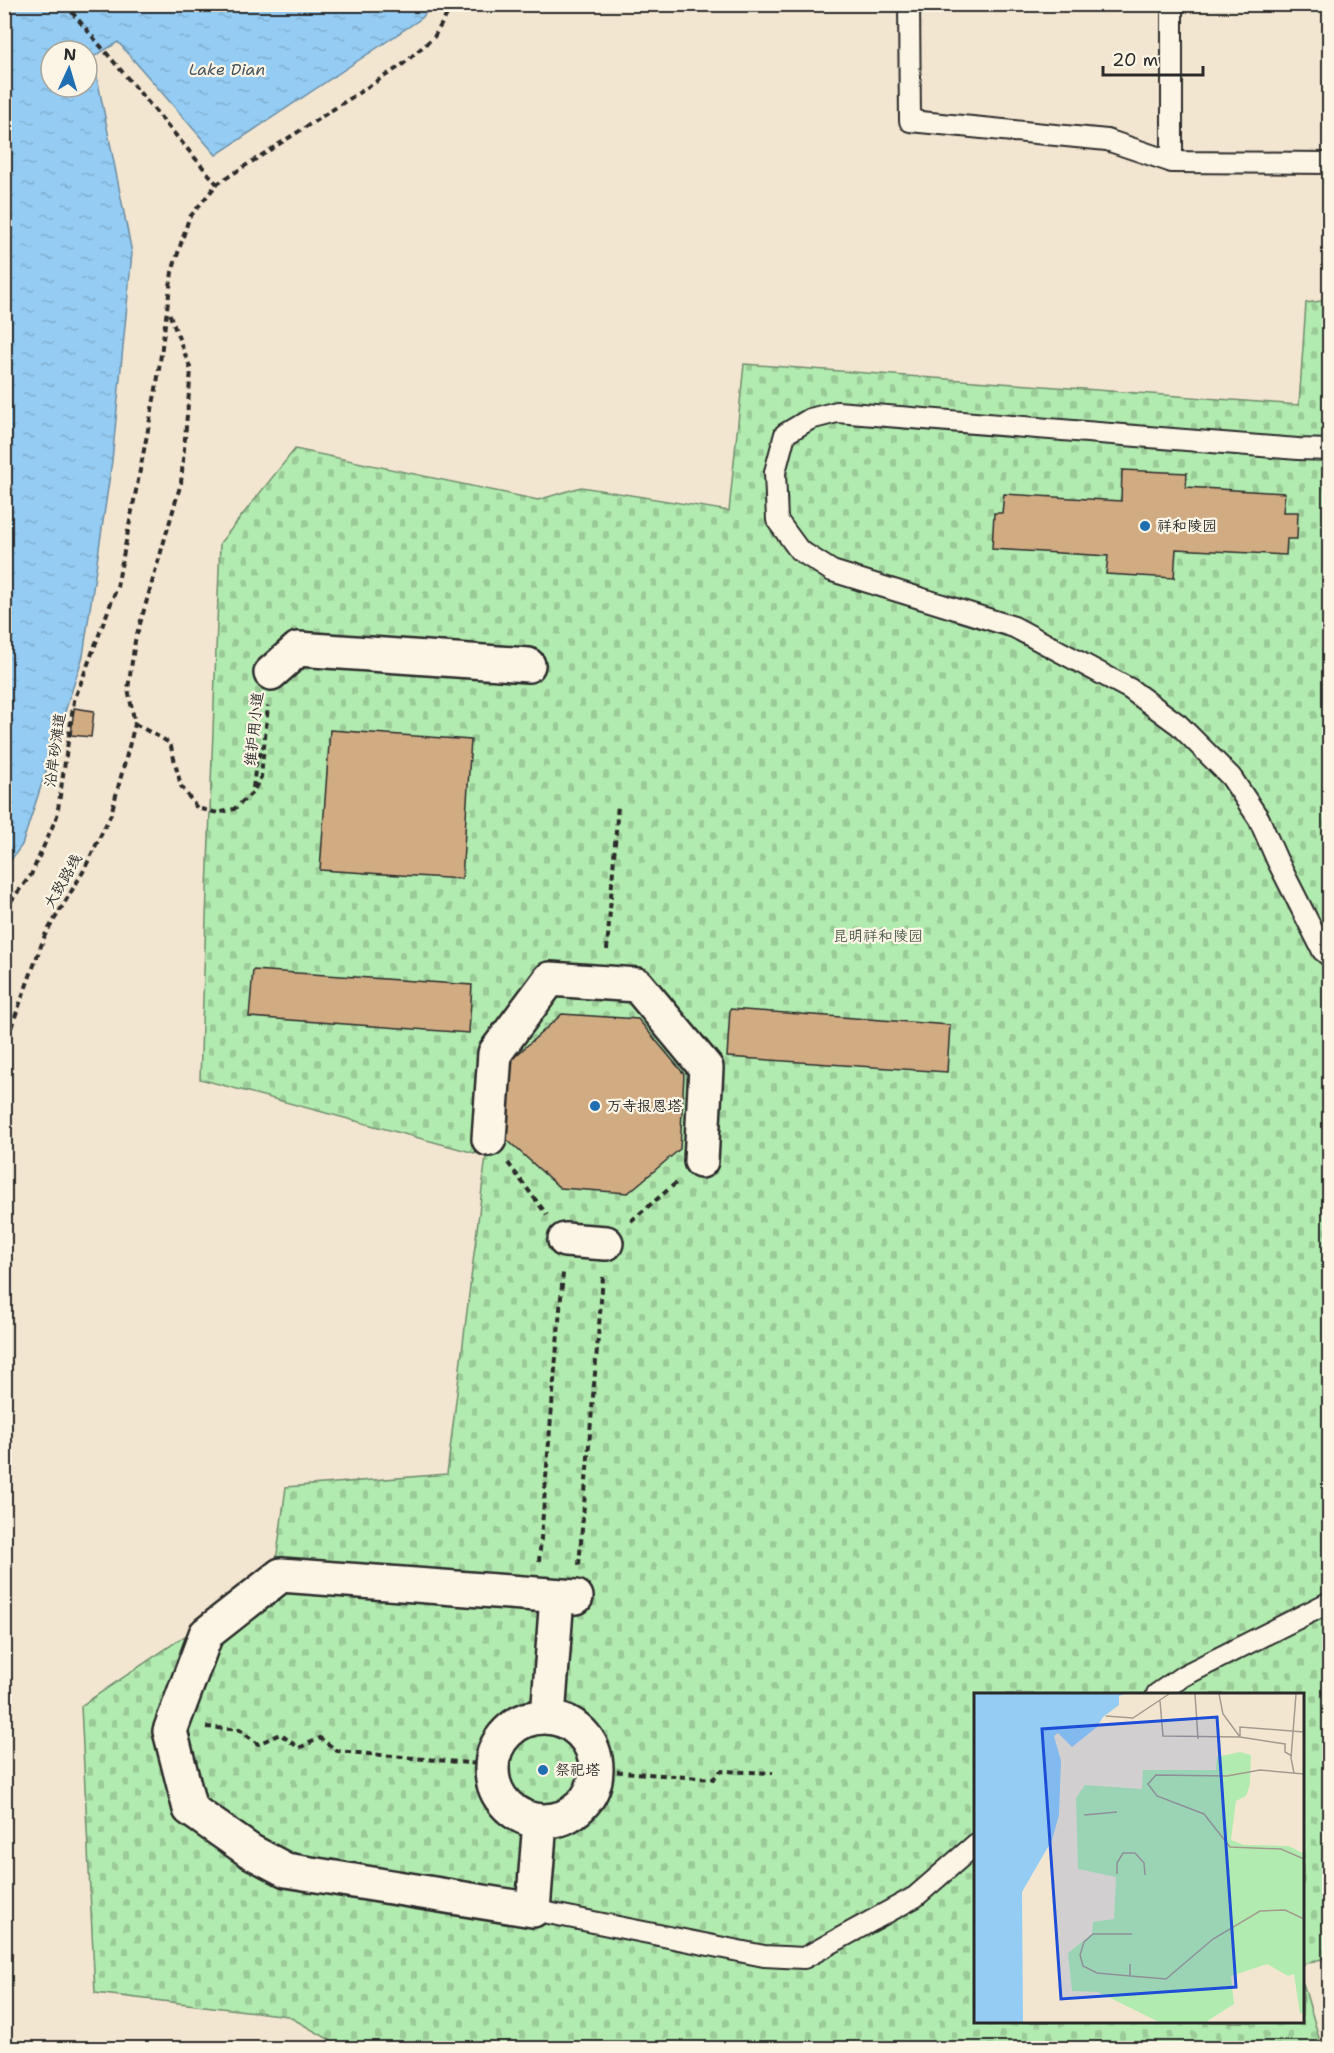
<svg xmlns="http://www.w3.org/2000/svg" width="1334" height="2053" viewBox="0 0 1334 2053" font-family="'Shantell Sans','LXGW WenKai TC',sans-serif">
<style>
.cemetery{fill:url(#cemetery-stones);stroke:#6e8b6d;stroke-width:1.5}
.water{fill:url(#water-ripples);stroke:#6a8ca3;stroke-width:1.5;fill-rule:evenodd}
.building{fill:#d1ac83;stroke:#2b2b2b;stroke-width:1.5}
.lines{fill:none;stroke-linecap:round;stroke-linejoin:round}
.lane-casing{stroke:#2b2b2b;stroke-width:24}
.street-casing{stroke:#2b2b2b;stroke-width:38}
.path{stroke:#2b2b2b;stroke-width:4;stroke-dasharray:6 4.5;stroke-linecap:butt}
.lane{stroke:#fcf5e5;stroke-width:20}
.street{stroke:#fcf5e5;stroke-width:33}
.poi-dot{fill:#1f6fb2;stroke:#fcf5e5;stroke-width:2}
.labels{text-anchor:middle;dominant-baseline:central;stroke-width:4.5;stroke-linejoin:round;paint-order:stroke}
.poi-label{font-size:15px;fill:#2b2b2b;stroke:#fcf5e5;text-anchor:start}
.street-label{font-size:15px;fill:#2b2b2b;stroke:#fcf5e5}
.park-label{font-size:15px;fill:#4d5b4c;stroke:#fcf5e5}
.water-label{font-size:16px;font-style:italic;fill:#45535d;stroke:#fcf5e5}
.inset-road{fill:none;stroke:#a39b8f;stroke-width:1.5}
.view{fill:#1d4ed8;fill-opacity:0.15;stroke:#1d4ed8;stroke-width:3}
.inset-edge{fill:none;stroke:#2b2b2b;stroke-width:3}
</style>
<defs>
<pattern id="cemetery-stones" width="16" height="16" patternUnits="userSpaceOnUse" patternTransform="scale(1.5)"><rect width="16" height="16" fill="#b2ebaf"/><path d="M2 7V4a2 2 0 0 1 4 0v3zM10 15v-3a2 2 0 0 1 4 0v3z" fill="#99ca97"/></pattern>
<pattern id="water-ripples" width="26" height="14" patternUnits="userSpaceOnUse" patternTransform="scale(1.5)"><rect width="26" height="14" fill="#94ccf3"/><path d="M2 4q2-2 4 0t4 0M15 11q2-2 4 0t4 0" fill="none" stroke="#80afd0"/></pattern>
</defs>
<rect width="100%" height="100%" fill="#f3e6d1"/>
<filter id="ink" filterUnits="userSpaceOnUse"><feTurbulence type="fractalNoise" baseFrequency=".0167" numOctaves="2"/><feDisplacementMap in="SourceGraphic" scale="12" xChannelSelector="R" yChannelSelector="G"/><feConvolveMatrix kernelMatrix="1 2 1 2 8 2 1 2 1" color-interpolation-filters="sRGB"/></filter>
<g filter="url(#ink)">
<polygon class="cemetery" points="1329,300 1329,1957 1303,1964 1302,1694 976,1694 976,2022 1302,2022 1303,1983 1322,2048 344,2048 288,2016 95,1993 81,1706 274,1576 286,1487 447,1474 486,1156 200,1079 220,543 295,449 538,500 581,487 729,511 744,364 1299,405 1306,303"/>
<path class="water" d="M5,4l427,1 -10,13 -206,137 -98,-113 -25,15 39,196 -20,208 -29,195 -61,189 -17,23zM51,51h36v36h-36z"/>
<g class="building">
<polygon points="1122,470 1187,473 1186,487 1285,493 1283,512 1298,512 1297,539 1287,539 1286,555 1176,549 1174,578 1106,574 1108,556 992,549 994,513 1002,513 1004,494 1121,501"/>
<polygon points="74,708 94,711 91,737 71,735"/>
<polygon points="330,730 471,740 462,879 320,870"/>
<polygon points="253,970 472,985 469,1033 249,1017"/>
<polygon points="730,1009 950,1025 947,1072 727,1057"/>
<polygon points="562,1014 638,1019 684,1074 680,1149 628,1193 560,1188 505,1138 510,1061"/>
</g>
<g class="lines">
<defs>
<g id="lane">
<polyline points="909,4 910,121 1107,140 1172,162 1330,163"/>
<polyline points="1172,162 1172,4"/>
<polyline points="1330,450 1298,449 837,412 810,419 785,434 775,472 777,520 799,550 832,571 1014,627 1130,689 1179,725 1231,777 1259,819 1277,860 1323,951 1330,957"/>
<polyline points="1157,1694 1183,1676 1330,1602"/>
<polyline points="533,1910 764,1956 804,1958 915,1897 976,1844"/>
</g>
<g id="street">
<polyline points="271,673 298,649 528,665"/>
<polyline points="489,1139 495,1053 550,979 637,985 706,1068 701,1161"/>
<polyline points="565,1240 606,1243"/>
<polyline points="548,1717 557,1596"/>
<circle cx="544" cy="1769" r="52"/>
<polyline points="540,1821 533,1910 286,1870 250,1851 190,1809 170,1731 206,1634 281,1575 576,1597"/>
</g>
</defs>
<use href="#lane" class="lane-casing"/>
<use href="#street" class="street-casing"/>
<g class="path">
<polyline points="65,4 217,184"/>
<polyline points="135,724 170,743 181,786 197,808 218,813 234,809 253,792 261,777 268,706"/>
<polyline points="253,788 256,762 263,746"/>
<polyline points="4,910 31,875 57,816 74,701 117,587 157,384 172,272 189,218 217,184 402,65 434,37 453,4"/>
<polyline points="607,950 618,804"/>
<polyline points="4,1047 45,935 83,872 111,814 135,724 128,689 135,641 181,483 191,370 168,310"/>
<polyline points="508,1163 547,1215"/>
<polyline points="631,1221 676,1183"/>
<polyline points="539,1562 563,1273"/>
<polyline points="579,1565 603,1277"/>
<polyline points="206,1727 240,1730 258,1744 280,1734 299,1748 320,1738 337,1751 491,1765"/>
<polyline points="596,1770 713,1779 721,1771 773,1773"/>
</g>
<use href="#lane" class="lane"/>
<use href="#street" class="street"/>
</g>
</g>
<g class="poi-dot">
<circle cx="1145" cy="526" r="6"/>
<circle cx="595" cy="1106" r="6"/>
<circle cx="543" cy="1770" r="6"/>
</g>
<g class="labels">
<g class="poi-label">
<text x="1157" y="526">祥和陵园</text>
<text x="607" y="1106">万寺报恩塔</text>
<text x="555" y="1770">祭祀塔</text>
</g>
<g class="street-label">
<text transform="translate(254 729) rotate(-84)">维护用小道</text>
<text transform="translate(55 750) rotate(-82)">沿岸砂滩道</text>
<text transform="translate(63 881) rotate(-60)">大致路线</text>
</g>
<g class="park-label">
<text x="878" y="936">昆明祥和陵园</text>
</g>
<g class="water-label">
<text x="227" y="69">Lake Dian</text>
</g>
</g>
<g transform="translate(974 1693)">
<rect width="330" height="330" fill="#f3e6d1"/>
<path d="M266,59l11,3 -1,29 -4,12 -10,5 -5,39 13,5 45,1 15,8v158l-4,2 -6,-40 -6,2 -21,-12 -36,12 3,28 -28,18h-47l-61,-30 -26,-1 -4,-38 24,-19 1,-12 21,-3 2,-42 -38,-8 -2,-71 9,-13 57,4 1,-19h73l1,-13z" fill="#b2ebaf"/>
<path d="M0,1h151l-6,2v9l-16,12 -6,10 -25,20 -14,-14 -4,3 7,25 -2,54 -7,25 -30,52 1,130h-49z" fill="#94ccf3"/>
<path class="inset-road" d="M221,1l3,45M245,1l4,20 17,23 45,7v8l7,4M186,8l3,35 77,1v-10l64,5M132,23l27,2 36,-24M320,80l-3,-15 5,-64M330,81l-44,-4 -33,6 -71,-1 -8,9 9,12 47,18 26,33 51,2 23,10M110,122l33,-3M143,181v-11l6,-10h12l9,10 1,12M156,271v12l-33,-3 -14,-7 -3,-11 4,-13 9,-8h39M156,283l36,3 47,-40 47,-28 25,-1 19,9"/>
<path class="view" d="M243,24l19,270 -175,12 -19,-270z"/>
<rect width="330" height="330" class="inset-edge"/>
</g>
<rect width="1334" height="2053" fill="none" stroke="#fcf5e5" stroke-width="24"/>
<rect x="12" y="12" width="1310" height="2029" fill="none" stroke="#2b2b2b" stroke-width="2" filter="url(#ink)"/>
<g transform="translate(69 69) rotate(4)"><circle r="28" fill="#fcf5e5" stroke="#a8a49b" stroke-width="1.5"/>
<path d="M0-4.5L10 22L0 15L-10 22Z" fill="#1f6fb2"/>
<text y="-9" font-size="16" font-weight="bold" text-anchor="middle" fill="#2b2b2b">N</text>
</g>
<path d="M1103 66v9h100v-9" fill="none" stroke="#2b2b2b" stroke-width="3"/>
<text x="1112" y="66" font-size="18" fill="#2b2b2b" stroke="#fcf5e5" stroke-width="4.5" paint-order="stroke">20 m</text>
</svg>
